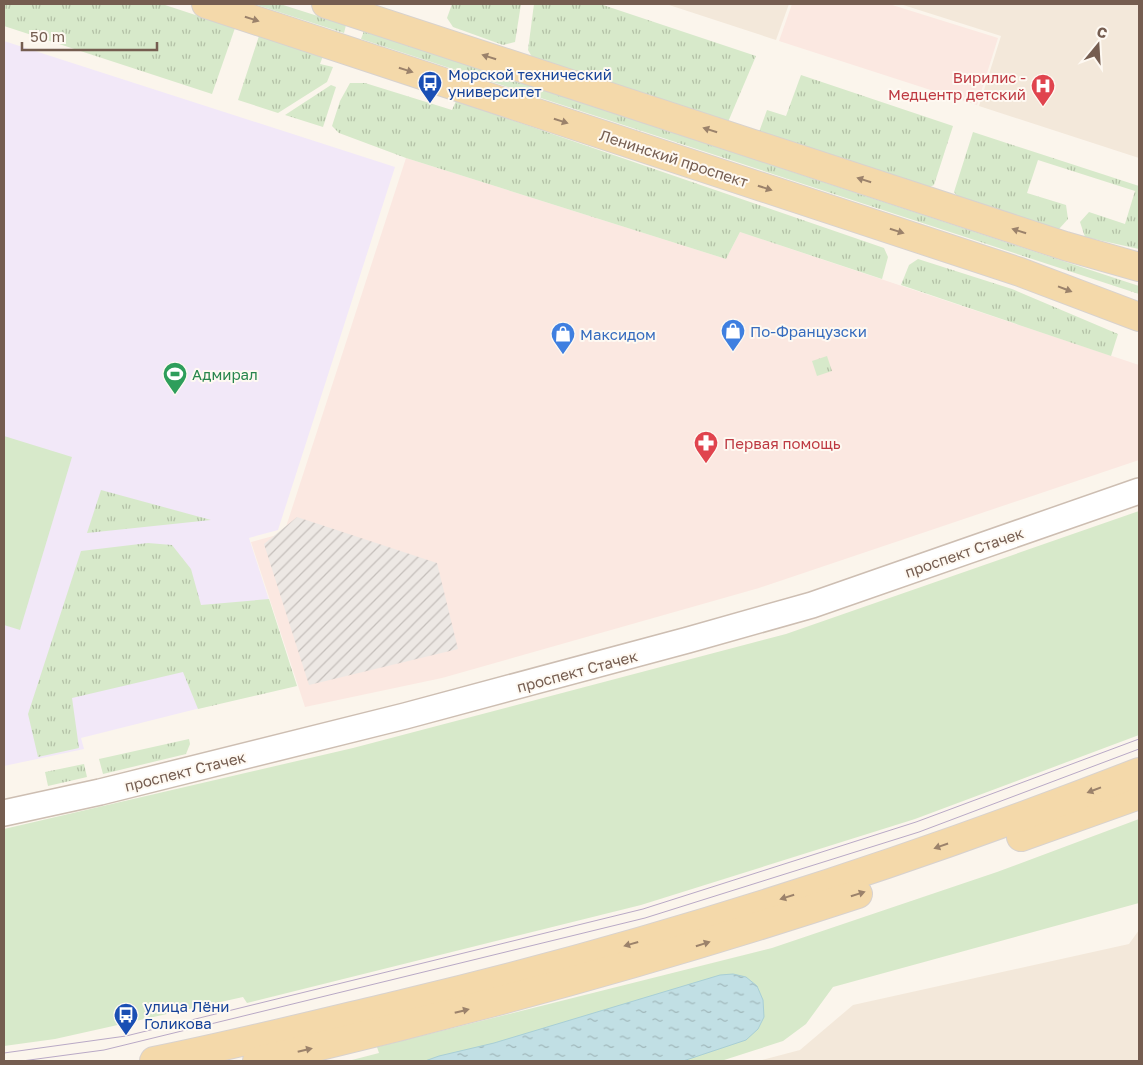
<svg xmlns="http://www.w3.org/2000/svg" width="1143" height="1065" viewBox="0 0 1143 1065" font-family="'Golos Text',sans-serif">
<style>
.residential{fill:#f3e8da}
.commercial{fill:#fbe8e1}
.industrial{fill:url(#industrial-furrows)}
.education{fill:#f2e8f8}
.grass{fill:url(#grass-tufts)}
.green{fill:#d7e9ca}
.water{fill:url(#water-ripples);stroke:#a8ced5}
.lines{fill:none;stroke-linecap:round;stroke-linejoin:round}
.minor-casing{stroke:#cdbeb2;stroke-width:28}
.major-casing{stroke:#d8d2ce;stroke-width:30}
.minor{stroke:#fff;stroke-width:25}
.major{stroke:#f4d9aa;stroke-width:28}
.tram{stroke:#b9a9c6;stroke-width:1}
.oneway{fill:#9b826b}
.labels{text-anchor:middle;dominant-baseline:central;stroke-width:4;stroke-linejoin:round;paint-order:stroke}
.transit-label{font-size:15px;fill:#164399;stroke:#fef9f2;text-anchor:start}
.health-label{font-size:15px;fill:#be3a42;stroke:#fef9f2;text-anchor:end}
.street-label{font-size:15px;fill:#755d50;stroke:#fef9f2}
.shop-label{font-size:15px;fill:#366cbe;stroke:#fef9f2;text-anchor:start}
.leisure-label{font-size:15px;fill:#27864d;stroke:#fef9f2;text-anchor:start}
</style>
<defs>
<pattern id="industrial-furrows" width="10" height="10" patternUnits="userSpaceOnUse" patternTransform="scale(1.25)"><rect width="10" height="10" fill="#ede8e4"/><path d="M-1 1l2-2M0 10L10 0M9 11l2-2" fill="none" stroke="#c5bfbb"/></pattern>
<pattern id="grass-tufts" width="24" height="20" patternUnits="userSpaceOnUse" patternTransform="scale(1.25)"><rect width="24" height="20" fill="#d7e9ca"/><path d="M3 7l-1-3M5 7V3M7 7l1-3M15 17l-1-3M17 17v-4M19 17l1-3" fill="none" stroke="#b3c0a6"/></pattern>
<pattern id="water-ripples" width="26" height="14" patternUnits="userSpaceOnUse" patternTransform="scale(1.25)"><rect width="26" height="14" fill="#c1dfe4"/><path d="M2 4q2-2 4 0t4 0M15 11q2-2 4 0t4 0" fill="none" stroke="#a1b8bb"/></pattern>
</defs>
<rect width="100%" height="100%" fill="#fbf5ec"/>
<g class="residential">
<polygon points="666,4 789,4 776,40"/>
<polygon points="900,4 1139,4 1139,158 979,106 1001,36"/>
<polygon points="1139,930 1139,1061 758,1061 800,1050 853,1005 1129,944"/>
</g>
<g class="commercial">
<polygon points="792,4 889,4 998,38 977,105 779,41"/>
<polygon points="406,158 726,259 740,232 1139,365 1139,460 759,588 442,678 305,707 251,542 284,533"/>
</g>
<polygon class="industrial" points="297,517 437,563 458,649 309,685 264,544"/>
<polygon class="education" points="4,41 395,167 278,530 249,538 296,684 81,738 84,749 4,766"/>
<g class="grass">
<polygon points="4,4 162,4 235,28 212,94 4,26"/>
<polygon points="254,4 280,4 346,25 344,33"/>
<polygon points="452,4 521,4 515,42 503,45 453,27 447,18"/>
<polygon points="534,4 600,4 756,56 728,122 532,57 528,50"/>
<polygon points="364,31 1139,286 1139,294 361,39"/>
<polygon points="259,36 323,56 320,64 333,67 327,82 278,113 238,100"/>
<polygon points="801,75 953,126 934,185 925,189 759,132 767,110 786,116"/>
<polygon points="350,83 365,83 452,110 456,101 884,248 888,257 882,279 740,232 726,259 406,158 339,133 332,126 340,101"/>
<polygon points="331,85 336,87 323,127 285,115"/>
<polygon points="973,132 1139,186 1139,249 1085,237 1080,222 1089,212 1125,224 1135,191 1038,160 1027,193 1066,205 1068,219 1059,229 1053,230 959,199 954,192"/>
<polygon points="918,259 1012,289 1118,334 1111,356 901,285 909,265"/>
<polygon points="827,356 832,371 817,376 812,361"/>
<polygon points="101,490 211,520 87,533"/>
<polygon points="148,543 172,545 191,569 201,605 269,599 297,686 198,709 183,672 72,698 79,748 38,757 28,714 81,551"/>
<polygon points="189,739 190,744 186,754 103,774 99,759"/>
<polygon points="84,764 87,777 48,786 45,772"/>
</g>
<g class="green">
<polygon points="4,436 72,457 20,630 4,625"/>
<polygon points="1139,511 1139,735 915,819 641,905 247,1003 243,997 55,1039 4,1046 4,829 353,748 786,634"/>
<polygon points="1139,819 1139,903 833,987 806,1024 783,1041 721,1061 348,1061 379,1053 377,1047 772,948 997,872"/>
</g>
<polygon class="water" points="733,974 746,977 757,986 763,1000 764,1017 758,1029 746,1040 683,1061 425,1061 439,1056 494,1043 720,975"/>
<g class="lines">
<defs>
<polyline id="minor" points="4,813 100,792 405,716 688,640 812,605 1139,491"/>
<g id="major">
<polyline points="206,4 1020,272 1139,317"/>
<polyline points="326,4 1065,246 1139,267"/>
<polyline points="1021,837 1139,795"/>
<path d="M154,1061c85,-17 168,-38 252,-58 250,-59 494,-138 733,-231"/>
<path d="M257,1061c203,-47 403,-102 601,-167"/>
</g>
</defs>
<use href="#minor" class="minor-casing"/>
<use href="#major" class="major-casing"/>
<use href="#minor" class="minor"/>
<use href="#major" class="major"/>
<g class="tram">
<polyline points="4,1053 126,1036 643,909 916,822 1139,739"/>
<polyline points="22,1061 104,1050 645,918 919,832 1139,749"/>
</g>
</g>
<defs><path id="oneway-solid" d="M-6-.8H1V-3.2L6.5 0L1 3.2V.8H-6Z" transform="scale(1.25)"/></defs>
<g class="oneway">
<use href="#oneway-solid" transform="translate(252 19) rotate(18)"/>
<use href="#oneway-solid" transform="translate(489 57) rotate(-162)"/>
<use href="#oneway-solid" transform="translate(406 70) rotate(18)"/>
<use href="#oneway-solid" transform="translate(561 121) rotate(18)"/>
<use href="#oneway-solid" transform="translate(710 130) rotate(-162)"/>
<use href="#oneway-solid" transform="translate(864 180) rotate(-162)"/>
<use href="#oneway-solid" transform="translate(765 188) rotate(18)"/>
<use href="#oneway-solid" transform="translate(897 231) rotate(18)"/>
<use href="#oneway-solid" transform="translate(1019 231) rotate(-162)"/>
<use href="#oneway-solid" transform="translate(1065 289) rotate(21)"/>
<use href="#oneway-solid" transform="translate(1094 790) rotate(159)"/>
<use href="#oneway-solid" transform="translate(941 846) rotate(161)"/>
<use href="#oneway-solid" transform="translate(858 894) rotate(-18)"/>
<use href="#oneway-solid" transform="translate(787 897) rotate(163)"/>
<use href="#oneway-solid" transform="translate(631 944) rotate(164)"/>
<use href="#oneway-solid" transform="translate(703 944) rotate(-18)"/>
<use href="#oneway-solid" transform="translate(462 1011) rotate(-14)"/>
<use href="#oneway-solid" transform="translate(305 1050) rotate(-13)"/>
</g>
<defs>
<symbol id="bus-pin" viewBox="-11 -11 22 30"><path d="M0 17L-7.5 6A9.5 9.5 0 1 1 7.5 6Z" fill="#1a4fb4" stroke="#fef9f2"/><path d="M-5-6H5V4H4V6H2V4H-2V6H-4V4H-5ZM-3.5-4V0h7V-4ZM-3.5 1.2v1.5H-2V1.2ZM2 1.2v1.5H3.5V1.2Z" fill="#fff"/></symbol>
<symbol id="hospital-pin" viewBox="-11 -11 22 30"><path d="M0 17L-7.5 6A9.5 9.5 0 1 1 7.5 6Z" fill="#e0444e" stroke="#fef9f2"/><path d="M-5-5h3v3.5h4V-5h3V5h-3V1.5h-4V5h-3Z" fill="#fff"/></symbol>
<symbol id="shop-pin" viewBox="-11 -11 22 30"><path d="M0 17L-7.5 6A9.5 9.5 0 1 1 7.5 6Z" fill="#3f7fe0" stroke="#fef9f2"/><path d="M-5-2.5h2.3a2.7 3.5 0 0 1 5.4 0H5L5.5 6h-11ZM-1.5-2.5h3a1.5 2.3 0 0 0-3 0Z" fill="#fff"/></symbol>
<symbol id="stadium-pin" viewBox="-11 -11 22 30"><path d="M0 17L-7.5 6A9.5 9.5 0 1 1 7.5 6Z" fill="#2e9e5b" stroke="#fef9f2"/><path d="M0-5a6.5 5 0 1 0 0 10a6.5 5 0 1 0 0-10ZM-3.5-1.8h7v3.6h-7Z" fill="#fff"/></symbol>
<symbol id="pharmacy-pin" viewBox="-11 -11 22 30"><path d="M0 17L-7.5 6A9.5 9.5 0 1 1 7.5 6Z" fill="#e0444e" stroke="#fef9f2"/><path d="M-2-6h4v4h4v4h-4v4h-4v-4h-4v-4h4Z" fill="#fff"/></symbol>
</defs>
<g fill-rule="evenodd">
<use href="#bus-pin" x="416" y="69" width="28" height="38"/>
<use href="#hospital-pin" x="1029" y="72" width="28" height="38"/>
<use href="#shop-pin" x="719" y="317" width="28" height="38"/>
<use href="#shop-pin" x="549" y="320" width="28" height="38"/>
<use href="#stadium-pin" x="161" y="360" width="28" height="38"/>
<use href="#pharmacy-pin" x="692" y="429" width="28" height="38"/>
<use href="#bus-pin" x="112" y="1001" width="28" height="38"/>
</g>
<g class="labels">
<g class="transit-label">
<text x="448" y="74">Морской технический<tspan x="448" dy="17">университет</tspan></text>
<text x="144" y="1006">улица Лёни<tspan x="144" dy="17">Голикова</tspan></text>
</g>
<g class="health-label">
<text x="1026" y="77">Вирилис -<tspan x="1026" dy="17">Медцентр детский</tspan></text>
<text x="724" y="443" text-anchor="start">Первая помощь</text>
</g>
<g class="street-label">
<text transform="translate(674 158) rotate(18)">Ленинский проспект</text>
<text transform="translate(964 552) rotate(-19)">проспект Стачек</text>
<text transform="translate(577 671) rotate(-15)">проспект Стачек</text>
<text transform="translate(185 771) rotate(-14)">проспект Стачек</text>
</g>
<g class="shop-label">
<text x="750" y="331">По-Французски</text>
<text x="580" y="334">Максидом</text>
</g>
<g class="leisure-label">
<text x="192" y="374">Адмирал</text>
</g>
</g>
<rect width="1143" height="1065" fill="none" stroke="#755d50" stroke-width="10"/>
<g transform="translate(1098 45) rotate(18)" stroke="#fef9f2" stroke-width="4" paint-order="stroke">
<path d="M0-4L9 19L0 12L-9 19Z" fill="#755d50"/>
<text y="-8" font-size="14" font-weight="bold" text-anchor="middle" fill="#755d50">С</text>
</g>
<path d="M22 42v8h135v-8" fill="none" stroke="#755d50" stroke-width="2.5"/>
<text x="30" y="42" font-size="15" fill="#755d50" stroke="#fef9f2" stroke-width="4" paint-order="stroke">50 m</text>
</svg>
